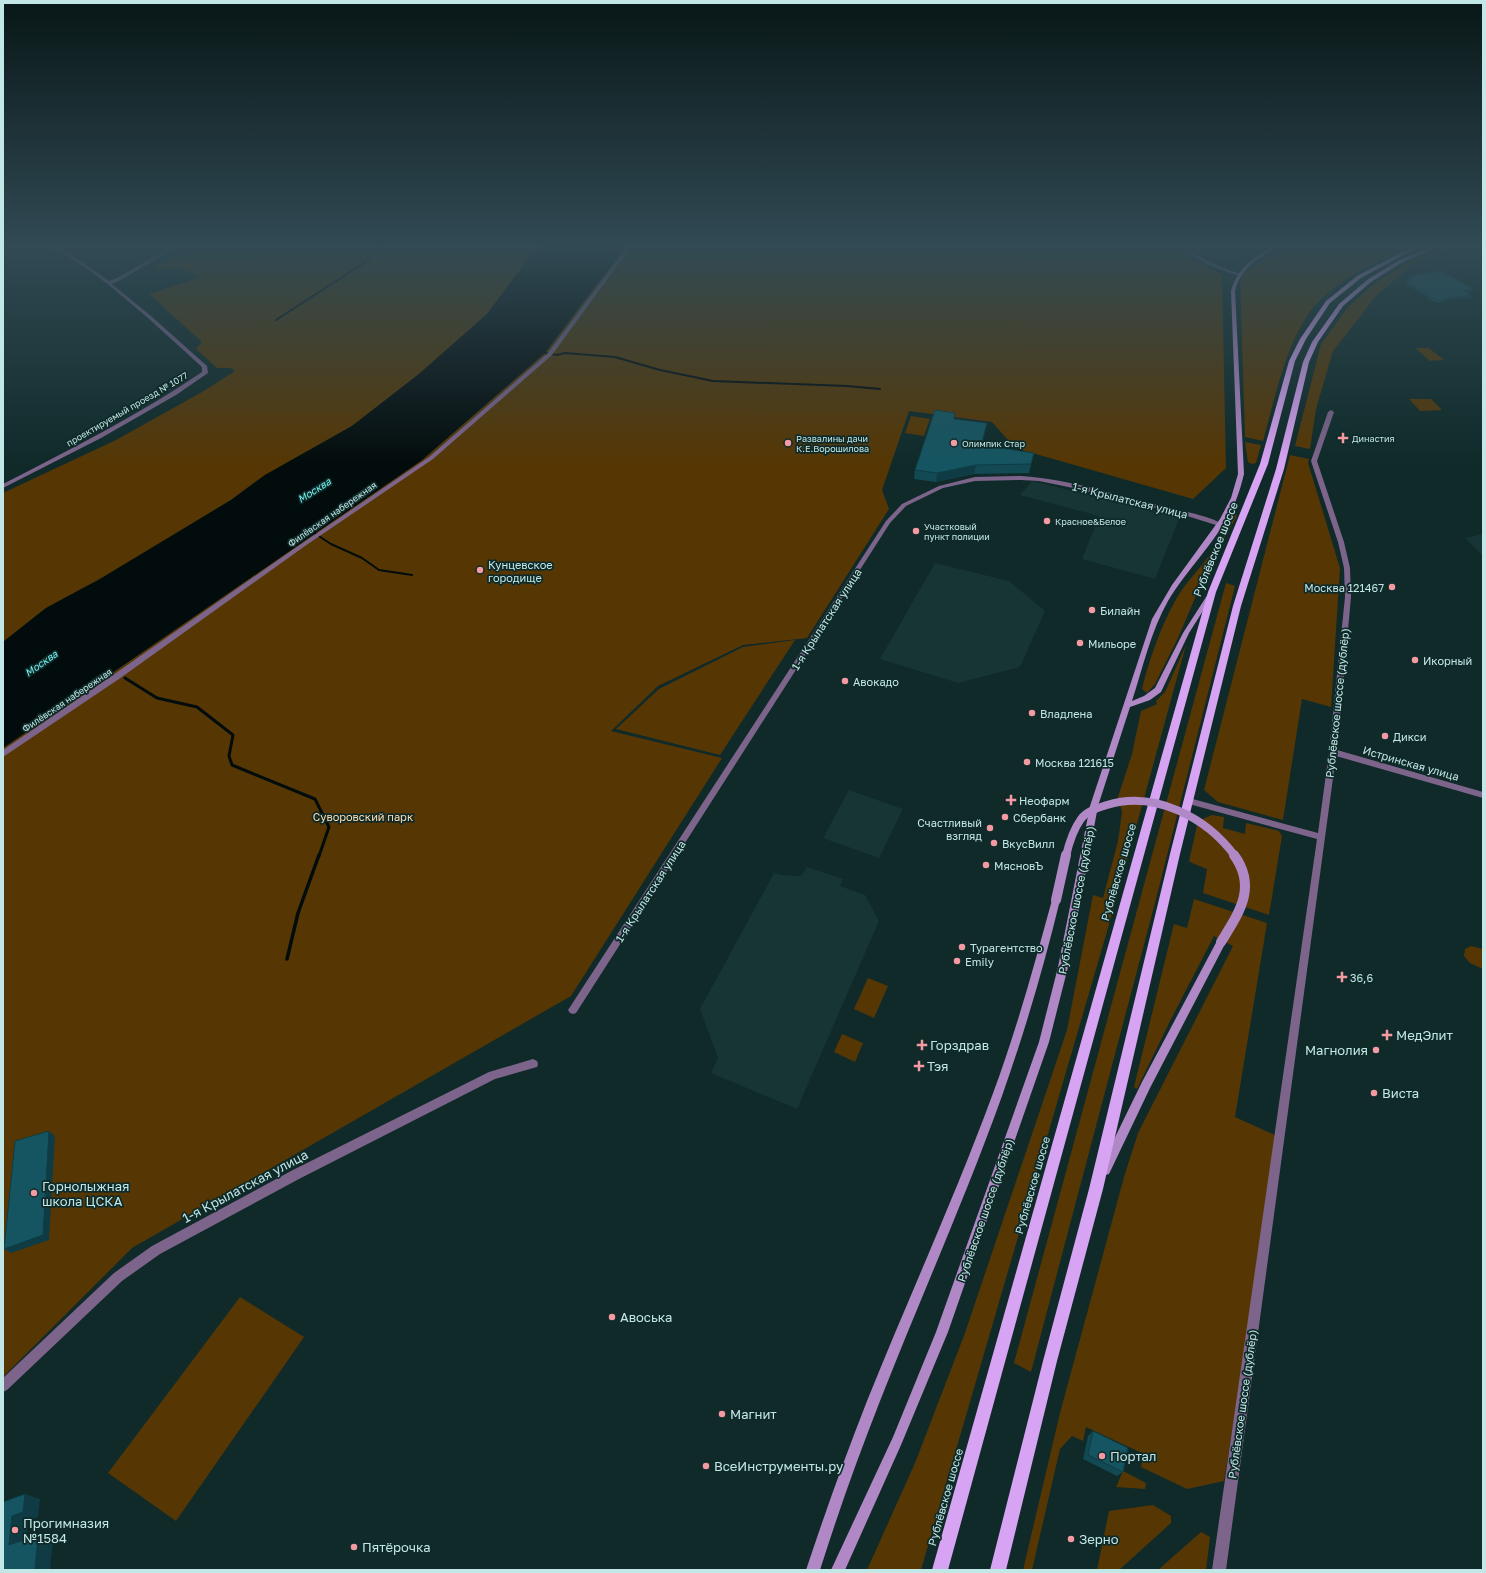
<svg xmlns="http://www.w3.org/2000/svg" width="1486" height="1573" viewBox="0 0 1486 1573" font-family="'Golos Text',sans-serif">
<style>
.built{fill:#163534}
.green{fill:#563704}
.water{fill:#030c0c}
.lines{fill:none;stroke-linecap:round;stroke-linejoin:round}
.stream-far2{stroke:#030c0c;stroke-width:2}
.stream-far1{stroke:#030c0c;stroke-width:3}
.stream{stroke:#030c0c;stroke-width:3.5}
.street{fill:#7d648b;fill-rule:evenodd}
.secondary{fill:#b088c6;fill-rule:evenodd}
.primary{fill:#d7a3f3;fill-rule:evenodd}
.secondary-bridge-far1{stroke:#b088c6;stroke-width:8}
.secondary-bridge{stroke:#b088c6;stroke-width:10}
.wall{fill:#124953}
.shaded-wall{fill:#0f3c44}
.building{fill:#155561;stroke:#0f3c44}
.poi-dot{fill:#f49aa3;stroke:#0f2a29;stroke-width:1.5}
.labels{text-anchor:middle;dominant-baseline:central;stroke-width:3.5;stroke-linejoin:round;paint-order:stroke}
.far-street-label{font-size:9px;fill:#c1e7e6;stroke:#0f2a29}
.far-poi-label{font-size:9px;fill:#c1e7e6;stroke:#0f2a29;text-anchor:start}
.far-water-label{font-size:10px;font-style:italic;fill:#72f5f2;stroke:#0f2a29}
.street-label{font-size:11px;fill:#c1e7e6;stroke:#0f2a29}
.poi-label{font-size:11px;fill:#c1e7e6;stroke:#0f2a29;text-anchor:start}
.park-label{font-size:11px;fill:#ffdcaf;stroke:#0f2a29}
.near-poi-label{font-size:13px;fill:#c1e7e6;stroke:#0f2a29;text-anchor:start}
.near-street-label{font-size:13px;fill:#c1e7e6;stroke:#0f2a29}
</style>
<rect width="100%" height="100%" fill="#0f2a29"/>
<g class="built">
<polygon points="1032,481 1180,517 1155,579 1082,559 1099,516 1020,495"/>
<polygon points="1483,534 1483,556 1465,538"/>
<polygon points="935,563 1009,581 1045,611 1020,667 958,683 880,659"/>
<polygon points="849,790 903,809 879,858 823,838"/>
<polygon points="807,867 843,879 840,886 865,895 879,921 797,1109 711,1073 718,1058 700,1009 774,873 780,875 801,876"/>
</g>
<g class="green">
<polygon points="209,244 543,244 541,248 528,259 487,314 419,374 352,426 265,475 231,500 100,579 46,608 3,642 3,493 116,440 202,392 235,371 231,368 217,368 196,349 202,342 149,294 201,277 182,269 153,269 166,260"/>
<polygon points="625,244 1166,244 1222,275 1226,468 1193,499 1015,448 992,422 909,411 882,490 889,509 807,638 743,645 658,686 611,731 722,758 571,996 132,1248 3,1377 3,748 422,460 545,353 622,251"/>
<path d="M1285,244h129c-33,15 -68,31 -94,56 -32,31 -45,99 -57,141l-18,-4 -5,-161z"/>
<polygon points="1458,244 1411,266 1376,296 1333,351 1316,409 1310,449 1295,446 1321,344 1348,307 1375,283 1405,264 1436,250"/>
<polygon points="1415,348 1429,348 1444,360 1430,361"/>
<polygon points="1409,399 1431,399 1442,410 1420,411"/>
<polygon points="911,416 930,419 924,436 905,433"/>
<polygon points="1245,442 1261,445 1256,463 1252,464 1248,462"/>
<polygon points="1290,455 1309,459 1308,463 1340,568 1331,707 1302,699 1283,820 1218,802 1204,790"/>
<path d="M1235,514l2,2 -27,47 -32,75 -23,46 -8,9 -5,-4c7,-29 18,-60 32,-86 10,-19 23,-31 35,-47 10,-13 18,-28 26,-42z"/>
<polygon points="1226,583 1235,586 1156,899 1031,1372 1014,1363"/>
<polygon points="795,640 720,755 616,729 659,689 743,647"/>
<polygon points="1186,645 1117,897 921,1570 867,1570 915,1463 965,1333 1067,1030 1093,895 1103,898 1118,841 1122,812 1118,797 1132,754 1141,711 1157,704 1156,701 1165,692"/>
<polygon points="1212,815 1224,817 1223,828 1245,834 1246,823 1279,831 1282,836 1269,915 1203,893 1207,869 1192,863 1189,861 1198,821"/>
<polygon points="1194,899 1267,923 1235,1117 1279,1137 1224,1481 1187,1489 1141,1467 1144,1454 1086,1427 1083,1441 1072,1436 1060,1449 1032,1570 1023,1570 1060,1413 1124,1177 1138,1133 1233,946 1214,936 1170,1021 1137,1089 1134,1087 1174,924 1187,928"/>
<polygon points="1471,946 1483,949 1483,969 1470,963 1464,956 1465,949"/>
<polygon points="868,978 888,986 874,1018 854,1009"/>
<polygon points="842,1034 863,1043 855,1062 834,1052"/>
<polygon points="240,1297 304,1337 176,1521 108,1473"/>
<polygon points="1123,1471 1146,1483 1145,1489 1116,1487"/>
<polygon points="1153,1505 1171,1516 1171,1523 1119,1570 1097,1570 1109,1511"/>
<polygon points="1201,1532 1210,1537 1206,1570 1158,1570"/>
</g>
<polygon class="water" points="543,244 625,244 622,251 545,353 422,460 3,748 3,642 46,608 100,579 231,500 265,475 352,426 419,374 487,314 528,259 541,248"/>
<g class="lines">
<g class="stream-far2">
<polyline points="276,320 367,261 379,244"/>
<polyline points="545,353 557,355 565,353 615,357 660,370 713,381 847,386 880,389"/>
<polyline points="314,533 331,544 362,558 379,570 412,575"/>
</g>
<polyline class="stream-far1" points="125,678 157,698 197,707 233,735 229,756 232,765 315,799 329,827 319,856"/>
<polyline class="stream" points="287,959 298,913 319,855"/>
<g class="street">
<polygon points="3,244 10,244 3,247"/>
<path d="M47,244c13,-1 50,29 62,37l8,-3 59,-34h5l-60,36 -9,4 39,32 56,50 1,7 -32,22 -75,43 -98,50v-4c68,-35 136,-69 199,-112v-5l-54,-49 -38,-32 -20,-15z"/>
<polygon points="627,244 631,244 628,251 552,355 433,459 305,546 119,679 3,757 3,750 113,675 301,544 429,457 548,353 624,251"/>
<polygon points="1172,244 1177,244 1212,263 1240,274 1236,275 1208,265"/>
<polygon points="1331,410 1334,412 1317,461 1344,542 1350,568 1351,597 1337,750 1483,792 1483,798 1336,756 1226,1570 1212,1570 1317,839 1189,804 1186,803 1185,801 1186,799 1189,798 1318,833 1329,752 1345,597 1344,568 1338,542 1311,461 1328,412"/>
<path d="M1021,476c48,3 99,20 146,31 12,3 46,10 55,17l-3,2 -35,-11 -111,-27 -34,-7 -18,-1 -46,1 -32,7 -37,18 -16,17 -314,490 -3,1 -3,-1 -2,-3 2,-3 316,-486 16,-17 37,-18 36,-9z"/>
<polygon points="533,1059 537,1061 538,1064 537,1067 495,1079 299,1179 160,1254 122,1281 7,1390 3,1392 3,1378 114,1273 152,1246 291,1171 489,1072"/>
</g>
<g class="secondary">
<path d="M1275,244h5c-19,16 -38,20 -45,47l9,183c-3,12 -6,23 -12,35 -16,33 -45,60 -64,92 -17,30 -25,66 -36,100l12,-5 11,-8 28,-55 25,-39 2,-1 3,2 -24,38 -28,59 -11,8 -20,7 -32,99 -30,161 -19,75 -101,290 -47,113 -56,125h-14l62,-133 43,-105 103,-290 19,-75 32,-161 62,-187 20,-34 48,-66 11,-21 7,-24 -7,-183c6,-24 25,-35 44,-47z"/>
<polygon points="1479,244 1483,244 1483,246"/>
<path d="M1056,896l3,1 1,3c-16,66 -35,131 -58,196 -37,103 -82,203 -122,305 -22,56 -42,112 -60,169h-14c19,-57 39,-113 61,-169 41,-102 87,-202 125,-305 24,-64 42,-130 60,-196l1,-3z"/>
<polygon points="1221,938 1224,939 1226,942 1150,1088 1109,1174 1105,1175 1101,1174 1100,1170 1101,1166 1142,1082 1218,939"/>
</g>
<g class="primary">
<polygon points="1417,244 1424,244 1361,278 1330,303 1306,339 1295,361 1268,464 1216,592 948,1570 932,1570 1208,592 1260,464 1289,361 1300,339 1326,301 1357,276"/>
<polygon points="1438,244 1445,244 1403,262 1371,282 1343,306 1318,342 1309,362 1284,469 1241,606 1180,854 1103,1189 1057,1361 1006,1570 990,1570 1043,1361 1089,1189 1170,854 1233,606 1276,469 1303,362 1312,342 1339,304 1367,280 1399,260"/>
</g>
<path class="secondary-bridge-far1" d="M1066,856c3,-13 7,-26 15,-37 6,-8 17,-11 26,-14 48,-15 100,13 128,51"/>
<g class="secondary-bridge">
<polyline points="1056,900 1066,855"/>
<path d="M1221,942c17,-28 37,-54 13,-87"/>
</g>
</g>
<g class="wall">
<polygon points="1411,275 1472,292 1467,293 1471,295 1470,298 1447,300 1441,303 1435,302 1430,300 1427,296 1406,284 1409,276 1411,276"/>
<polygon points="954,419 985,432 982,445 1034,453 1029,473 974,474 936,482 914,479 915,470"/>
<polygon points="1093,1431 1123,1472 1117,1476 1083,1459 1088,1436"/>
</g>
<g class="shaded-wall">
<polygon points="1473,289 1472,292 1462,293 1464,291"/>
<polygon points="1471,295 1470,298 1447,300 1441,303 1443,300 1448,298"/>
<polygon points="976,465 974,474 936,482 937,473"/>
<polygon points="49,1131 55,1136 49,1240 11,1253 4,1249"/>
<polygon points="25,1494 40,1499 38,1517 28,1521 25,1549 9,1545 12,1516"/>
<polygon points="38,1535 53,1539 50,1570 35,1570"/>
</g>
<g class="building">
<polygon points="1442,271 1473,289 1464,291 1471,295 1448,298 1443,300 1437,300 1431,298 1428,294 1407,281 1412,280 1408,278 1412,278 1409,276 1413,276 1411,275"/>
<polygon points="935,410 955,413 954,419 987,423 981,445 1034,453 1031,464 976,465 937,473 915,470"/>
<polygon points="49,1131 43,1235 4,1249 15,1141"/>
<polygon points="1093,1431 1128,1448 1123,1472 1088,1455"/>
<polygon points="25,1494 23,1512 12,1516 9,1545 38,1535 35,1570 3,1570 3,1502"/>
</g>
<linearGradient id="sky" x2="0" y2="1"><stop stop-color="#081717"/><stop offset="0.53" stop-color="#314a54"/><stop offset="1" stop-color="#314a54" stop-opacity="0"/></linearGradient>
<rect width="1486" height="464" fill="url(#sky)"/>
<g class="poi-dot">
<path d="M1341 432h4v4h4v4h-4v4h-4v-4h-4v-4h4z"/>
<circle cx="788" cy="443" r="4"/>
<circle cx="954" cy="443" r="4"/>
<circle cx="1047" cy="521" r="4"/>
<circle cx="916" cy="531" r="4"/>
<circle cx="480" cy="570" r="4"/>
<circle cx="1392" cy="587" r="4"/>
<circle cx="1092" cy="610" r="4"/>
<circle cx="1080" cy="643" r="4"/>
<circle cx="1415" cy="660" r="4"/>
<circle cx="845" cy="681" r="4"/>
<circle cx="1032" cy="713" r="4"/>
<circle cx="1385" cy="736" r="4"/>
<circle cx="1027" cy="762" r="4"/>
<path d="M1009 794h4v4h4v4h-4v4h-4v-4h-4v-4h4z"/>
<circle cx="1005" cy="817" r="4"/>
<circle cx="990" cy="828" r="4"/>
<circle cx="994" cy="843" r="4"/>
<circle cx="986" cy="865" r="4"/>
<circle cx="962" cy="947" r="4"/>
<circle cx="957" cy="961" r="4"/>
<path d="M1340 971h4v4h4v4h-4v4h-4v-4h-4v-4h4z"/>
<path d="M1385 1029h4v4h4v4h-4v4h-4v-4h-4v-4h4z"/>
<path d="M920 1039h4v4h4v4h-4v4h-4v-4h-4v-4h4z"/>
<circle cx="1376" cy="1050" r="4"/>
<path d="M917 1060h4v4h4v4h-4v4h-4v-4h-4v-4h4z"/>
<circle cx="1374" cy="1093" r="4"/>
<circle cx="34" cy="1193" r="4"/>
<circle cx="612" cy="1317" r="4"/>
<circle cx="722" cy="1414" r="4"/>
<circle cx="1102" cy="1456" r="4"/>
<circle cx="706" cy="1466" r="4"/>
<circle cx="15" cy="1530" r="4"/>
<circle cx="1071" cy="1539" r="4"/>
<circle cx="354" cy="1547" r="4"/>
</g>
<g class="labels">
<g class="far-street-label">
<text transform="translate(127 409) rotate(-30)">проектируемый проезд № 1077</text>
<text transform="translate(332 514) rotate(-35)">Филёвская набережная</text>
<text transform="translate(67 700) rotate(-34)">Филёвская набережная</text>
</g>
<g class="far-poi-label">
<text x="796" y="438">Развалины дачи<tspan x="796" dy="10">К.Е.Ворошилова</tspan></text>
<text x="1352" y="438">Династия</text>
<text x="962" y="443">Олимпик Стар</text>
<text x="1055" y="521">Красное&amp;Белое</text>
<text x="924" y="526">Участковый<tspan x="924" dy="10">пункт полиции</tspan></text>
</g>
<g class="far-water-label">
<text transform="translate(314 490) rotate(-32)">Москва</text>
<text transform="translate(41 663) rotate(-35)">Москва</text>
</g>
<g class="street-label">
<text transform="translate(1130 500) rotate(14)">1-я Крылатская улица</text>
<text transform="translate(1215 549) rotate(-68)">Рублёвское шоссе</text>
<text transform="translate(826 619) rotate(-57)">1-я Крылатская улица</text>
<text transform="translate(1337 703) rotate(-84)">Рублёвское шоссе (дублёр)</text>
<text transform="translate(1411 763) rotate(16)">Истринская улица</text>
<text transform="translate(1118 872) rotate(-74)">Рублёвское шоссе</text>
<text transform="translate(650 891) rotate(-57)">1-я Крылатская улица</text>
<text transform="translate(1076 900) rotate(-79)">Рублёвское шоссе (дублёр)</text>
<text transform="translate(1032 1185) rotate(-74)">Рублёвское шоссе</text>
<text transform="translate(985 1210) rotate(-71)">Рублёвское шоссе (дублёр)</text>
<text transform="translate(1242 1404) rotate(-82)">Рублёвское шоссе (дублёр)</text>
<text transform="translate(945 1497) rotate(-74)">Рублёвское шоссе</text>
</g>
<g class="poi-label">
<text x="488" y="564">Кунцевское<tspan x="488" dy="13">городище</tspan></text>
<text x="1384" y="587" text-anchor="end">Москва 121467</text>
<text x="1100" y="610">Билайн</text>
<text x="1088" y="643">Мильоре</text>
<text x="1423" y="660">Икорный</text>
<text x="853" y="681">Авокадо</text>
<text x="1040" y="713">Владлена</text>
<text x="1393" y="736">Дикси</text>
<text x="1035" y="762">Москва 121615</text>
<text x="1019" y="800">Неофарм</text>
<text x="1013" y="817">Сбербанк</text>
<text x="982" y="822" text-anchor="end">Счастливый<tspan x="982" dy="13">взгляд</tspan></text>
<text x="1002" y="843">ВкусВилл</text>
<text x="994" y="865">МясновЪ</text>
<text x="970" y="947">Турагентство</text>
<text x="965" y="961">Emily</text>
<text x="1350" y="977">36,6</text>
</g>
<g class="park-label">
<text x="363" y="816">Суворовский парк</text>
</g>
<g class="near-poi-label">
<text x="1396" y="1035">МедЭлит</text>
<text x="930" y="1045">Горздрав</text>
<text x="1368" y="1050" text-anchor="end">Магнолия</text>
<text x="927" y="1066">Тэя</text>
<text x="1382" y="1093">Виста</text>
<text x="42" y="1186">Горнолыжная<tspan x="42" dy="15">школа ЦСКА</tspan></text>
<text x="620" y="1317">Авоська</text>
<text x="730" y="1414">Магнит</text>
<text x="1110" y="1456">Портал</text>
<text x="714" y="1466">ВсеИнструменты.ру</text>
<text x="23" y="1523">Прогимназия<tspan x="23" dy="15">№1584</tspan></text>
<text x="1079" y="1539">Зерно</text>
<text x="362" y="1547">Пятёрочка</text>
</g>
<g class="near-street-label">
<text transform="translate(245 1186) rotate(-28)">1-я Крылатская улица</text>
</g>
</g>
<rect width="1486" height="1573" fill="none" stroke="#c1e7e6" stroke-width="8"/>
</svg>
